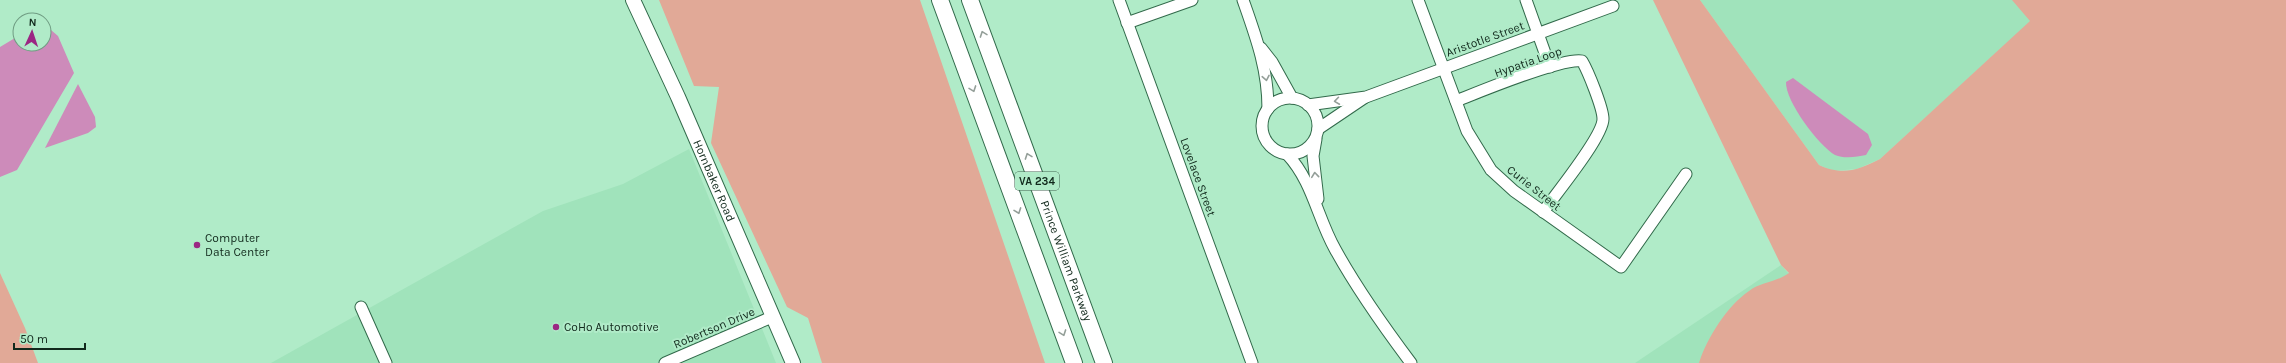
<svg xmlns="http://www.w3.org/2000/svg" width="2286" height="363" viewBox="0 0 2286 363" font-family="Karla,sans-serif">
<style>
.built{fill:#a0e3bb}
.green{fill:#e1a997}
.water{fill:#cd8bba}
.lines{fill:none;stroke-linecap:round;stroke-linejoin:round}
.minor-casing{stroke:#326a4b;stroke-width:13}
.major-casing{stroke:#326a4b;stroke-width:16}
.highway-casing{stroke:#326a4b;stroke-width:18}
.minor{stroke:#fff;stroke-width:11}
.major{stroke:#fff;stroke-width:14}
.highway{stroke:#fff;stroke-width:16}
.oneway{stroke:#949f99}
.poi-dot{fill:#9b2783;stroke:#b0ebc8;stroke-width:1.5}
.labels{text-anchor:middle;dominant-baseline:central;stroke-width:4;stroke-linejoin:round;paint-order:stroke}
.shield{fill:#b0ebc8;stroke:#416350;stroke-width:1}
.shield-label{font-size:11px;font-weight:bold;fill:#11291c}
.street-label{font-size:12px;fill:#11291c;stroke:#b0ebc8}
.poi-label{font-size:12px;fill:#11291c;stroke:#b0ebc8;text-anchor:start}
</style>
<rect width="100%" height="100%" fill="#b0ebc8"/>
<g class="built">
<polygon points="1700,0 2013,0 2031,21 1880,159 1857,169 1833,171 1819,165"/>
<polygon points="689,149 776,363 271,363 543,211 623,184"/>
<polygon points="1781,265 1821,310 1849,363 1635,363"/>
</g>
<g class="green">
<polygon points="659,0 920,0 1045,363 822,363 808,318 787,307 711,143 719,87 694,86"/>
<path d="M1653,0h47l119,165c24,11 39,5 61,-6l150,-138 -18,-21h274v363h-587c8,-25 28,-57 50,-72 12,-9 28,-9 40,-18l-8,-8z"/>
<polygon points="0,273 25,328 38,363 0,363"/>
</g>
<g class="water">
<polygon points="44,24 58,36 74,73 17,170 0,177 0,47 20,35 20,44 44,44"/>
<path d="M1793,78l75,56 4,11 -6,10c-9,2 -22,4 -31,0 -16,-9 -50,-54 -49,-73z"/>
<polygon points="78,84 95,117 96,127 88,133 45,148"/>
</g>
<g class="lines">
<defs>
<g id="minor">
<polyline points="1119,0 1252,363"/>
<path d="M1243,0c13,37 25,69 25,109"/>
<polyline points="1418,0 1467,131 1491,170 1514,191 1621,267 1686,174"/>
<polyline points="1526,0 1550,67"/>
<polyline points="1127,23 1192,0"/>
<polyline points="1261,48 1272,62 1292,98"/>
<circle cx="1290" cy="126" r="28"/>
<path d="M1456,101c23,-9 107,-44 126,-40 6,10 21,47 21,58 0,18 -48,76 -60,93"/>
<polyline points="1308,105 1366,97 1613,6"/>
<polyline points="1318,129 1364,98"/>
<polyline points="1316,139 1313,156 1318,199"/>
<path d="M1287,154c26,28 30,63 48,95 22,40 49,78 76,114"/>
<polyline points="361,307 386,363"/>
<polyline points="665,363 772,317"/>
</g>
<g id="major">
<path id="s1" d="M633,0l45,97 115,266"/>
</g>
<g id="highway">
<polyline points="940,0 1074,363"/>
<path id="s2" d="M970,0l134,363"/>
</g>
</defs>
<use href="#minor" class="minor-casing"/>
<use href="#major" class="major-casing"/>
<use href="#highway" class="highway-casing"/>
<use href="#minor" class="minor"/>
<use href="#major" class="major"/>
<use href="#highway" class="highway"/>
</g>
<defs><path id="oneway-chevron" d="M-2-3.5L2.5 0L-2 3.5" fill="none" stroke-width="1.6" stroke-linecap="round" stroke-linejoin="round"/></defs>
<g class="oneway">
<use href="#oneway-chevron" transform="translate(983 34) rotate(-110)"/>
<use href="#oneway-chevron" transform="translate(1266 78) rotate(79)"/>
<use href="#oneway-chevron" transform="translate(973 89) rotate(70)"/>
<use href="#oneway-chevron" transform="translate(1337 101) rotate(172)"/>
<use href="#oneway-chevron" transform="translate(1028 156) rotate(-110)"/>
<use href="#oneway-chevron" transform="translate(1315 175) rotate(-96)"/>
<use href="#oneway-chevron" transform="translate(1018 211) rotate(70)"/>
<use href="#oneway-chevron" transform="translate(1063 333) rotate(70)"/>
</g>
<g class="poi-dot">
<circle cx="197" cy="245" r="4"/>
<circle cx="556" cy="327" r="4"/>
</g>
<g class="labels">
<rect class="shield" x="1015" y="172" width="44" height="18" rx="3"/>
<g class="shield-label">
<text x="1037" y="181">VA 234</text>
</g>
<g class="street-label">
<text transform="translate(1485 39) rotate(-20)">Aristotle Street</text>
<text transform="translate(1528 62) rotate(-19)">Hypatia Loop</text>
<text transform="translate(1198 177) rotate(70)">Lovelace Street</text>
<text stroke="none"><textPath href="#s1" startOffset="198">Hornbaker Road</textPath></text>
<text transform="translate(1534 188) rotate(38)">Curie Street</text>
<text stroke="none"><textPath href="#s2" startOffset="278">Prince William Parkway</textPath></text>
<text transform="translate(714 328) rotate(-23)">Robertson Drive</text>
</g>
<g class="poi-label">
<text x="205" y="238">Computer<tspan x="205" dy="14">Data Center</tspan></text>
<text x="564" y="327">CoHo Automotive</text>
</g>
</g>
<g transform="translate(32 32) rotate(3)"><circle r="19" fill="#b0ebc8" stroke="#709d83"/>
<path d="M0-3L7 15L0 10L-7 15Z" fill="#9b2783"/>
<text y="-6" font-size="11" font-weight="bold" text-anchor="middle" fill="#11291c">N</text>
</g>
<path d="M14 343v6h71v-6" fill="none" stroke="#11291c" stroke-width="2"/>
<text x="20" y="343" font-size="12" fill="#11291c" stroke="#b0ebc8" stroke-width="3" paint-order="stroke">50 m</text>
</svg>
